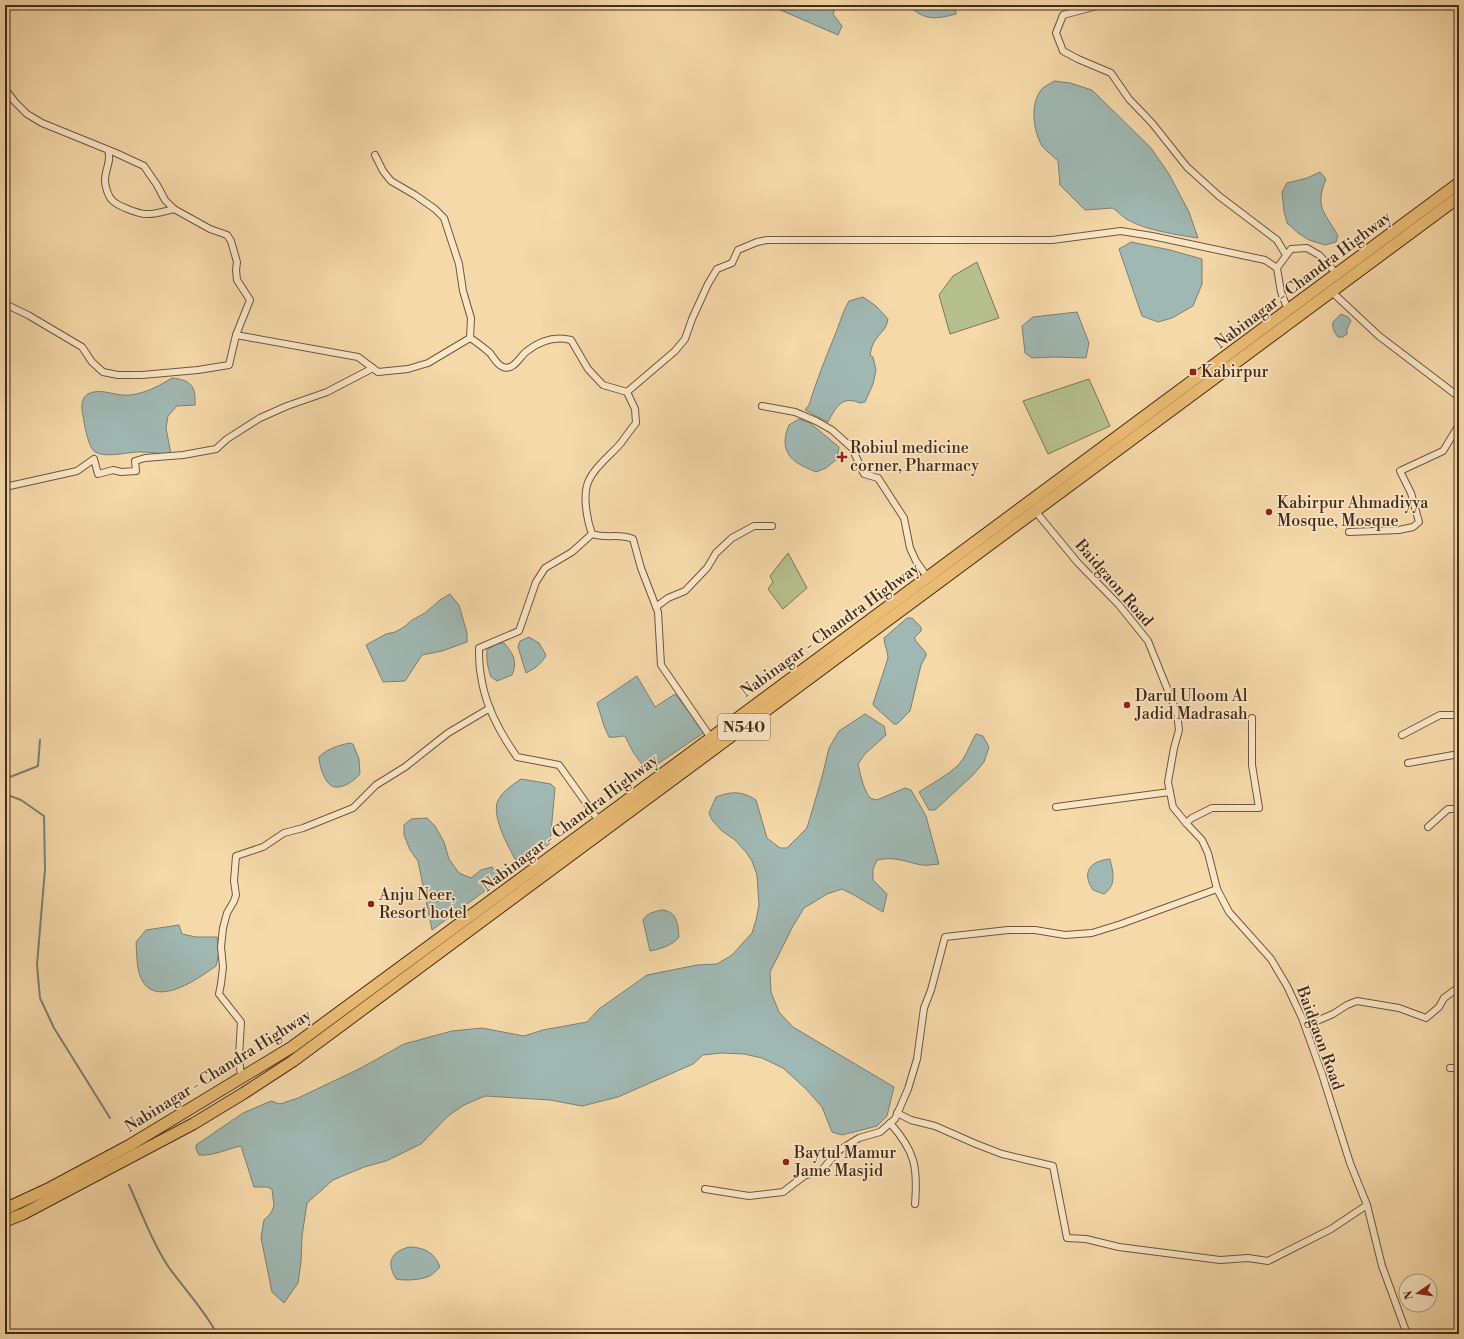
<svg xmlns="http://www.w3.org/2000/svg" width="1464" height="1339" viewBox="0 0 1464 1339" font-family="'Libre Bodoni',serif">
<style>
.green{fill:#b6c08e;stroke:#7d7653}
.water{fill:#a0b8b3;stroke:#7b8075}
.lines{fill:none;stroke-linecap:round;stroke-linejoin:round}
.stream{stroke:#7b8075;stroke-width:2}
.street-casing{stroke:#70563c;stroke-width:8}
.highway-casing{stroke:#442b18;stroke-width:13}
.street{stroke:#f9e6c7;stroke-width:6}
.highway{stroke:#ebbc74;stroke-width:11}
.poi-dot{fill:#8f2418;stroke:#f9e6c7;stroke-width:1.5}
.labels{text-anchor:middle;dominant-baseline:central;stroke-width:3.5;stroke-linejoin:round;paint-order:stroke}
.shield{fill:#f9e6c7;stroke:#7a634c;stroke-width:1}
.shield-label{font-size:15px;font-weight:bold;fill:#442b18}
.street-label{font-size:16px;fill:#442b18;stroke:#f9e6c7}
.poi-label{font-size:16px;fill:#442b18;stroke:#f9e6c7;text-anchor:start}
</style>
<rect width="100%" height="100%" fill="#f6d9a9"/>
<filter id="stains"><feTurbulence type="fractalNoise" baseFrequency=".005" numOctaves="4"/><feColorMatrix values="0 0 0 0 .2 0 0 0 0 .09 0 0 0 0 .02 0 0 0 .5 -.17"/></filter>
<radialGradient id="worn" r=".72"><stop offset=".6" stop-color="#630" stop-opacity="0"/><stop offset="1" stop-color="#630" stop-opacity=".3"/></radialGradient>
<g class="green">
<polygon points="977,262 999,318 950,334 939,295 953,276"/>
<polygon points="1089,379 1110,426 1048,454 1023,401"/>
<polygon points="788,553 807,588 783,609 768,589 773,582 770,576"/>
</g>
<g class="water">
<polygon points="769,5 836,5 833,14 842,26 838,35"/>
<path d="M907,5h48l1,9c-23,6 -31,6 -49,-9z"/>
<path d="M1054,81l16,2 22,7 59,58 18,26 20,38 9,26c-20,-3 -53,-8 -70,-18 -5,-3 -10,-8 -15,-12l-28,2 -25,-25 -2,-24c-5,-5 -12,-10 -16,-15 -9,-16 -12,-41 -1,-56 3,-4 9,-6 13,-9z"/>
<path d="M1320,172l6,7c-12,29 -1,33 12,57l-2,6 -11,3 -16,-5 -11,-7 -11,-10 -3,-12 -2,-19 5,-9 20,-5z"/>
<polygon points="1131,242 1170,250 1202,259 1202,284 1193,306 1172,318 1158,322 1142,316 1119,249"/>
<path d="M863,297l13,9 12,13c-2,12 -8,13 -14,23 -2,4 -3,8 -4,13l3,2 3,13 -3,14 -8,18 -5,1c-18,-8 -24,4 -32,19l-23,-12 4,-5c7,-23 16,-46 26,-70 5,-12 7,-22 14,-34z"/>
<polygon points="1077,312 1089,343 1086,358 1053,357 1032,358 1025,353 1022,326 1033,317"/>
<path d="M1341,314l7,3 3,4 -4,8v5l-4,3h-5c-4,-5 -6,-9 -5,-15z"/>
<path d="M172,378c19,2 24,8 23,27l-18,1 -9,10 -2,12 5,26c-10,0 -20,-2 -30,-2 -11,-1 -39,8 -48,-2 -5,-6 -9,-26 -10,-35 -2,-7 -2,-17 5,-21 12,-7 29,3 42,1 16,-2 29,-9 42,-17z"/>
<path d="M799,419l11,4 29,24 -2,12 -11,9 -10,4c-14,-6 -31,-12 -31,-31 0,-5 2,-11 4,-16z"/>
<polygon points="450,594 459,605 467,633 467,642 442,651 422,655 405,681 383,682 366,645 386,634 395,632 404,627 412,620 425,613 440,600"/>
<path d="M907,618h5l9,9v4l-6,6v3l11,13v3l-5,9 -11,46 -13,13h-3l-20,-18 -1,-2 15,-46c0,-7 -4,-13 -4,-20z"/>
<path d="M529,637l10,6 7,12c-5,10 -11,13 -20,18l-8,-26 2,-6z"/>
<path d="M504,643c9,10 14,19 8,32l-15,6 -6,-4c-3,-9 -5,-17 -4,-27l9,-6z"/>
<path d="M637,676l18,31 20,-13 30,38 -58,39 -14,-19 -8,-16c-5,0 -10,2 -16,1l-5,-11 -7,-23z"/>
<path d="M865,714l19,12 2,9 -21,19 -7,10c3,13 5,24 12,34l7,2 28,-12 6,2 15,26 13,48c-5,0 -11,2 -17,1 -17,-3 -26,-9 -45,-5l-4,9v11l14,14 -4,18 -29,-17 -12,-6 -15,5 -23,14 -11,18 -23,46 1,20 8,20 14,15 101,60 -7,29 -10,10 -35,9 -10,-3 -10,-25 -16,-18 -23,-21 -21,-10 -18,-4 -23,-1 -18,2 -10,9 -75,33 -36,9 -32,-6 -65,-4 -21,9 -16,11 -27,28 -35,17 -22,6 -31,13 -26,23 -5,33 -1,26 -3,21 -14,20 -12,-11 -11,-54 3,-18 7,-7 3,-7 -2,-17 -5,-2h-13l-13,-41c-15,3 -26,10 -42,9l-3,-6v-4l47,-32 28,-12 9,3 18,-6 61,-29 45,-25 48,-13 30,-3 42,8 19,-6 44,-8 12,-13 48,-34 50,-10 20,-1 15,-9 20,-22 4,-13 3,-15 -2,-30 -5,-14 -6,-9 -11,-12 -13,-9 -10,-11 -3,-7 7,-16c16,-6 26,-6 40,3l11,38 13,10h7l20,-20 15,-51 7,-29 10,-17z"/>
<path d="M976,734l7,2 6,11 -5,15 -11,13 -38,35h-6l-10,-18c13,-9 36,-20 44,-33 5,-8 8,-17 13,-25z"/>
<path d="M349,743l4,1 6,15 1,15c-6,7 -16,14 -25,13 -10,-1 -16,-22 -16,-30 8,-8 18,-11 30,-14z"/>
<path d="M521,779l30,5 4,4 -5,55 -23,20 -12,-4c-7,-13 -22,-40 -18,-56 3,-10 15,-18 24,-24z"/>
<polygon points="427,818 435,826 444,842 449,859 459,873 471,878 481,870 492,867 499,875 498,881 432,930 427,905 418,861 410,850 404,835 404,825 411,819"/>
<path d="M1110,859c3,13 7,26 -6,35l-11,-4c-12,-18 -3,-29 17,-31z"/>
<path d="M661,910c16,1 17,13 18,27 -7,9 -19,12 -29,14l-7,-31c4,-7 11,-8 18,-10z"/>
<path d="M179,925l3,9 14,3h21l2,16 -3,13c-17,12 -57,41 -73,16 -7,-11 -6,-27 -7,-40l10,-12z"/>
<path d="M409,1247c15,0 26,6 31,20 -3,3 -7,7 -10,9 -10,4 -24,5 -34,3 -10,-17 -5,-27 13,-32z"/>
</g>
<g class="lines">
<g class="stream">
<polyline points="5,779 38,766 40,740"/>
<polyline points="5,794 21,800 44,816 45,869 37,965 40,998 54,1028 110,1118"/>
<path d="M129,1185c12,26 23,58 39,81 16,23 36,43 49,68"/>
</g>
<defs>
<g id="street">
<polyline points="1101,5 1063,15 1056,33 1063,51 1078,59 1111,73 1129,99 1152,123 1187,167 1219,196 1277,240 1286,255"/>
<polyline points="5,89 15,102 27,114 42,123 116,153 144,166 157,185 165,200 174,209 210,229 227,235 231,241 237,262 236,270 237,280 250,300 236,335 229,365 198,370 142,375 118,375 103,372 92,362 82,347 28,315 5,304"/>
<path d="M108,150c4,11 -3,19 -3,30 0,6 3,16 7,20 5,6 27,14 34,14 9,1 19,-3 28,-5"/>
<path d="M375,155l8,16 8,10 24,14 20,14 9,9 15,46 4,27 8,27 -1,20c7,4 14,10 20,15 4,5 7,12 13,14 11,4 17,-11 24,-16 13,-10 28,-15 44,-11l17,29 15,16 24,7 8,17 1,14c-5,6 -10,13 -15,20 -10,12 -25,22 -32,37 -7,14 -2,40 3,54 14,5 27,-1 41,5l8,29 17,44 3,53 50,73"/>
<polyline points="1277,268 1291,249 1307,248 1319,255 1337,274"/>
<polyline points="1332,292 1379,336 1459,397"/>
<polyline points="236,335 358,357 378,372 408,369 428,363 470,338"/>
<polyline points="627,392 675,351 685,339 692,319 708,284 717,269 732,263 738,250 757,242 767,240 1052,240 1121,231 1152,236 1265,260 1277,268 1281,292 1288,310"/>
<polyline points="762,406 795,412 816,421 832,430 852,448 864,474 878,478 904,518 910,548 916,561 928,578"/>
<polyline points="5,487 77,471 94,459 98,474 113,470 121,472 136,471 135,461 145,458 183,455 216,449 227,439 260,418 287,406 327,392 373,368"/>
<polyline points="1036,512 1078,563 1119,605 1148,641 1177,713 1179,730 1174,748 1168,782 1173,807 1186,823 1202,840 1208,853 1217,889 1229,912 1271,959 1287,986 1302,1018 1322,1074 1350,1163 1367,1205 1382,1266 1407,1334"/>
<polyline points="1349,532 1399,530 1413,527 1419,522 1411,493 1400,471 1443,451 1457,428 1459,427"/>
<path d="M592,534l-20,18 -27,16 -9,14 -17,49 -40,17c0,9 0,19 2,28 4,30 19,57 36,81l42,8 40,56"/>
<polyline points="656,607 668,598 685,591 707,568 716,553 732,538 754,526 772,526"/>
<polyline points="1402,735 1440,715 1459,715"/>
<polyline points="1408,763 1459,754"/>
<polyline points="1056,807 1170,792"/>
<polyline points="1186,823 1192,818 1212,808 1259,808 1252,765 1252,718"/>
<polyline points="1428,827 1448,809 1459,809"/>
<polyline points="1305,1026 1333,1014 1347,1005 1357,1001 1399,1008 1426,1018 1439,1007 1444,998 1459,987"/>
<polyline points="1450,1068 1459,1068"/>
<polyline points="241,1078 239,1056 241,1022 219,994 221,984 223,967 221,947 223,928 227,913 234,901 236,895 234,881 236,856 263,847 284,833 303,828 353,808 376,785 405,767 448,733 490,708"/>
<polyline points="897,1113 911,1120 935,1126 976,1144 1002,1154 1053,1166 1067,1238 1086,1239 1119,1247 1220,1260 1248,1258 1268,1261 1331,1229 1367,1205"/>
<path d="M890,1123c25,28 28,44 25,81"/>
<polyline points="705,1189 749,1196 783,1192 804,1176 822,1170 838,1151 859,1138 880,1132 895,1119 908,1089 917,1059 924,1008 931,990 945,937 1008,930 1035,930 1065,935 1092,933 1121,924 1217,889"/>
</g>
<g id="highway">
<polyline points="5,1209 48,1189 130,1145 292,1047 599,821 1459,183"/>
<path d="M5,1221l18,-7 170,-90 51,-31 49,-32c389,-288 778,-576 1166,-864"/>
</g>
</defs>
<use href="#street" class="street-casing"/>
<use href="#highway" class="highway-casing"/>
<use href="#street" class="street"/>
<use href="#highway" class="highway"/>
</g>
<g class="poi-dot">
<rect x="1189" y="368" width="8" height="8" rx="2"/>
<path d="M840 451h4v4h4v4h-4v4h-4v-4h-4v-4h4z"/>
<circle cx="1269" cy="512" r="4"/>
<circle cx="1127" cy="705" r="4"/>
<circle cx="371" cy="904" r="4"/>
<circle cx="786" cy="1162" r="4"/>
</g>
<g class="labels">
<rect class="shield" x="718" y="714" width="52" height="26" rx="3"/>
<g class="shield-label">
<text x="744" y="727">N540</text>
</g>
<g class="street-label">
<text transform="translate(1303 280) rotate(-37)">Nabinagar - Chandra Highway</text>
<text transform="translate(1114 583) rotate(49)">Baidgaon Road</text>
<text transform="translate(830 630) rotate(-36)">Nabinagar - Chandra Highway</text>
<text transform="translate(570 823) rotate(-37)">Nabinagar - Chandra Highway</text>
<text transform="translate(1320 1038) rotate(70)">Baidgaon Road</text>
<text transform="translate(218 1071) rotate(-32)">Nabinagar - Chandra Highway</text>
</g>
<g class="poi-label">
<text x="1201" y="372">Kabirpur</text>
<text x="850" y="448">Robiul medicine<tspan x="850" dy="18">corner, Pharmacy</tspan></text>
<text x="1277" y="503">Kabirpur Ahmadiyya<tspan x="1277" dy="18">Mosque, Mosque</tspan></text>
<text x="1135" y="696">Darul Uloom Al<tspan x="1135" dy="18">Jadid Madrasah</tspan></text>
<text x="379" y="895">Anju Neer,<tspan x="379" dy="18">Resort hotel</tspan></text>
<text x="794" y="1153">Baytul Mamur<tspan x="794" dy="18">Jame Masjid</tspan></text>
</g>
</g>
<rect width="1464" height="1339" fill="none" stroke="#f6d9a9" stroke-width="20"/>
<rect x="6" y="6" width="1452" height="1327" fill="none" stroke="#442b18" stroke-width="2"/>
<rect x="10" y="10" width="1444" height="1319" fill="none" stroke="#442b18"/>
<g transform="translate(1418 1293) rotate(257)"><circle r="19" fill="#f9e6c7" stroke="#b19b81"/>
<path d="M0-3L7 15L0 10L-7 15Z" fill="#8f2418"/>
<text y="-6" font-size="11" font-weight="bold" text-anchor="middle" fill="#442b18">N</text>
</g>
<rect width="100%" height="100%" filter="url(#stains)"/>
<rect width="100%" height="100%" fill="url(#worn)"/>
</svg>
